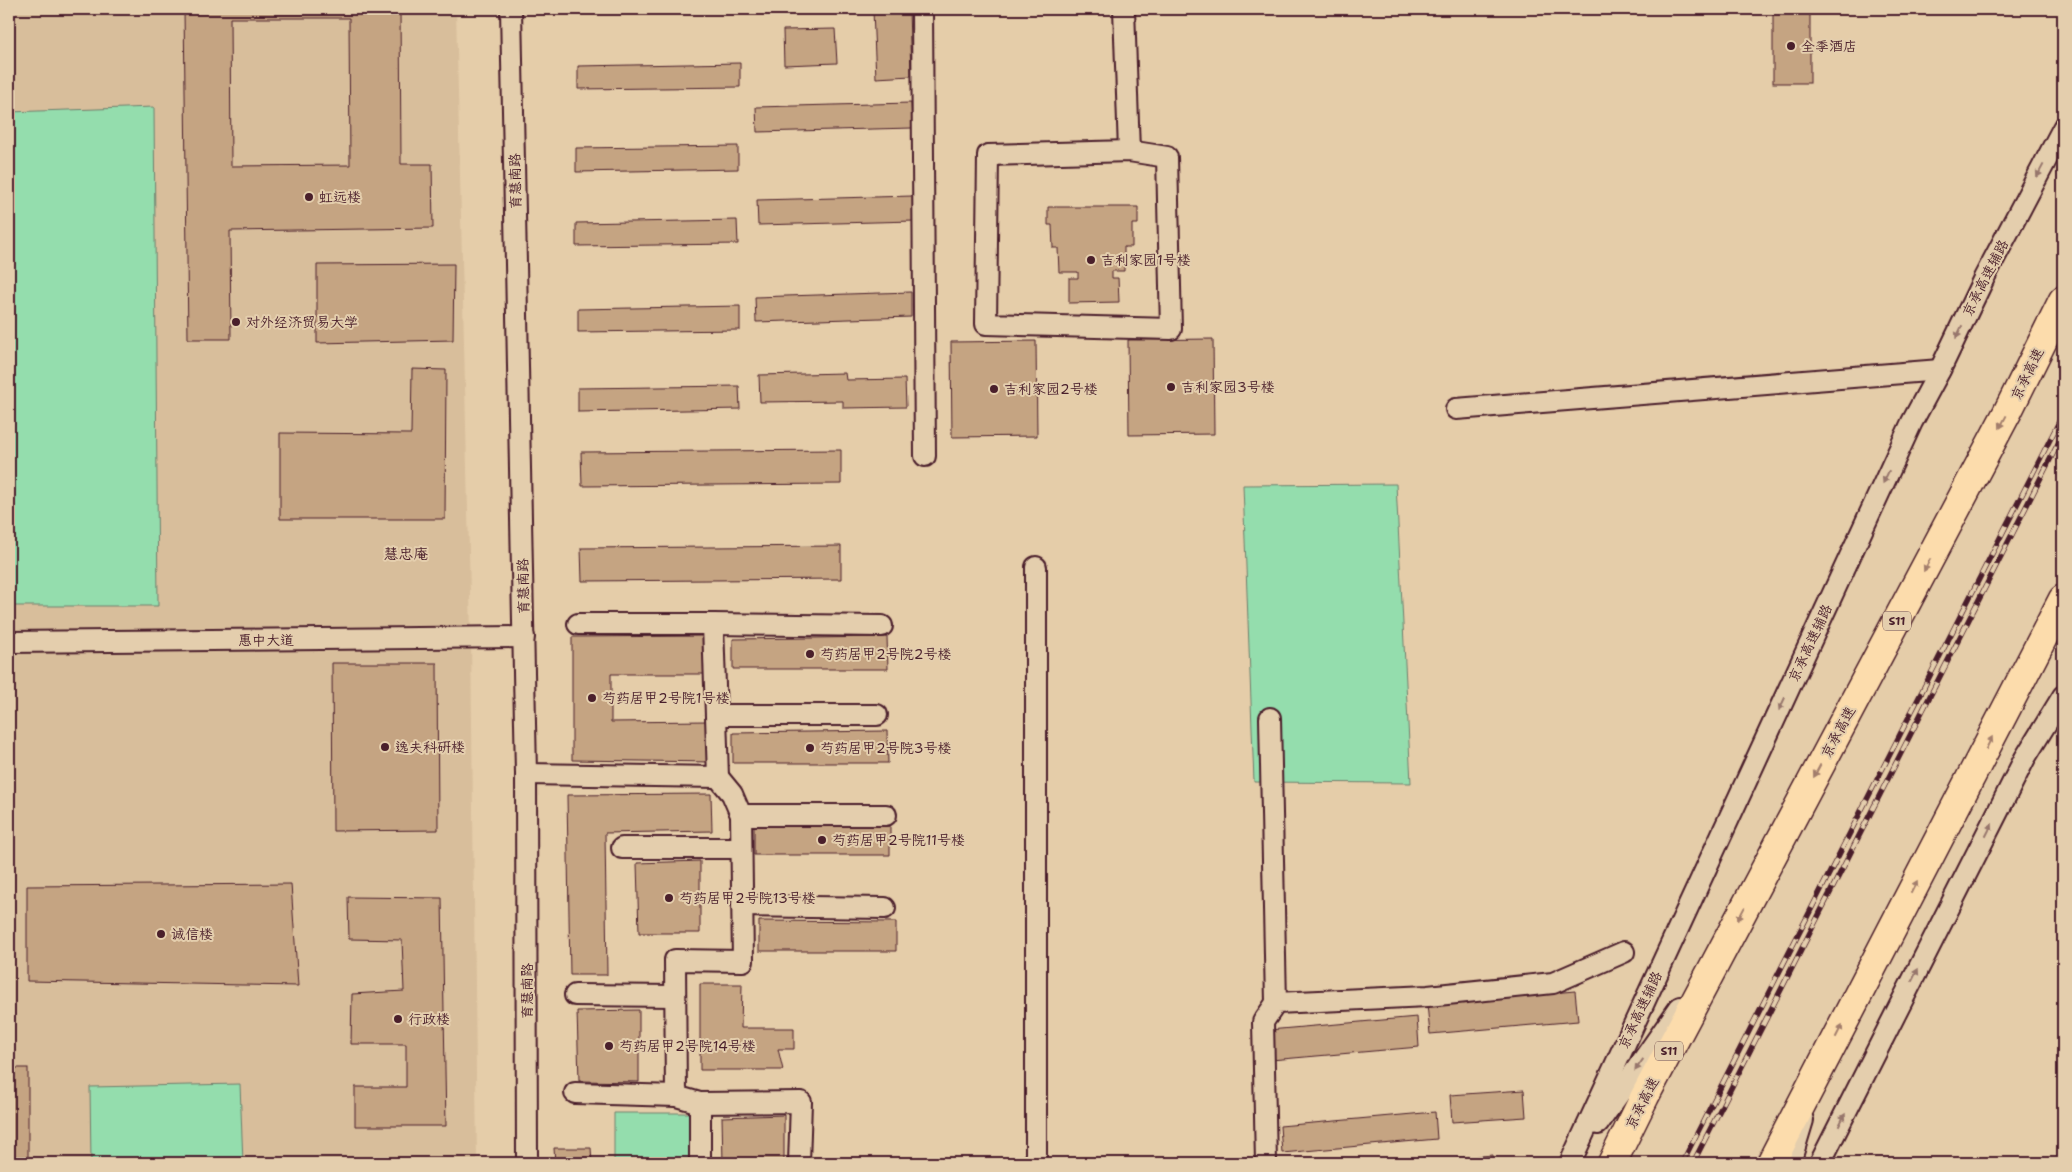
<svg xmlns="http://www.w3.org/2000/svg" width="2072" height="1172" viewBox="0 0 2072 1172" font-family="'Shantell Sans','LXGW WenKai TC',sans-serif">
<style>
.built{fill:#d8be9b}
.green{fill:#94ddad;stroke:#6f7e6c}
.building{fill:#c5a482;stroke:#4a1f2b;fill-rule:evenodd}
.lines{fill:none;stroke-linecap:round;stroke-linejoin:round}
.minor-casing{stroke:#4a1f2b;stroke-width:24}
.highway-casing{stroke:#4a1f2b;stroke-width:31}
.minor{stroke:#e4cead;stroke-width:20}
.highway{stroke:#fcdcac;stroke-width:28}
.rail-casing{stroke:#4a1f2b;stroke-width:5.5}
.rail{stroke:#e4cead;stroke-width:4;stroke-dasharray:11;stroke-linecap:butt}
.oneway{fill:#97766c}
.oneway2{fill:#a37e6c}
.poi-dot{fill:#4a1f2b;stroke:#e4cead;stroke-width:2}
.labels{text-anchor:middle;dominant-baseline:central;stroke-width:4;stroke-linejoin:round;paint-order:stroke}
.shield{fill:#e4cead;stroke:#785452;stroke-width:1}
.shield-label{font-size:12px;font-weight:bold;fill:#4a1f2b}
.poi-label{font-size:14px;fill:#4a1f2b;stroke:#e4cead;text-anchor:start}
.street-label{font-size:14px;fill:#4a1f2b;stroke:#e4cead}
.neighbourhood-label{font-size:15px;fill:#4a1f2b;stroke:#e4cead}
</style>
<rect width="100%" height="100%" fill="#e5cda9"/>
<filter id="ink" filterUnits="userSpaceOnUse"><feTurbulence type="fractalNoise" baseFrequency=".02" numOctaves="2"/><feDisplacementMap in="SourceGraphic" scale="10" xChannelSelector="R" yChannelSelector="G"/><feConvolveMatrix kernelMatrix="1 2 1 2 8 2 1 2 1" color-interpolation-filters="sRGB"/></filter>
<g filter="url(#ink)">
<polygon class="built" points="9,9 456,9 471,636 477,1163 9,1163"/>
<g class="green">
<polygon points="154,107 158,606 9,606 9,112"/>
<polygon points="1396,484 1411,783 1254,782 1243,485"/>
<polygon points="240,1084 243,1163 91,1163 90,1087"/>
<polygon points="614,1113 696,1113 697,1163 614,1163"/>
</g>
<g class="building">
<path d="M184,9h216l1,155h31l1,64 -203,3 1,108h-43zM230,18h119l1,147 -119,1z"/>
<rect x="1773" y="9" width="37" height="74"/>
<polygon points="909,10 911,76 876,78 873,11"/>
<polygon points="835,29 837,63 784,65 783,30"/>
<polygon points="740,63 740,87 578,89 578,66"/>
<polygon points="911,103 912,128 757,132 756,107"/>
<polygon points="738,146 738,169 576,172 576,148"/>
<polygon points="913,196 914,221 758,225 757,200"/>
<polygon points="1048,207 1138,207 1138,224 1132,224 1132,247 1124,247 1124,271 1112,271 1112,278 1118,278 1119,302 1069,303 1069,278 1078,278 1078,272 1059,272 1058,248 1053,248 1052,225 1048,225"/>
<polygon points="737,220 738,244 576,246 576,223"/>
<polygon points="454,264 453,340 317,343 317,265"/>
<polygon points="911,292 911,317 756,322 755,297"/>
<polygon points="740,306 740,330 578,332 578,309"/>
<polygon points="1213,339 1214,434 1129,435 1128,340"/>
<polygon points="1036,341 1037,436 952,437 951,342"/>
<polygon points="412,369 446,370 445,519 280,519 280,433 411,434"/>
<polygon points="845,373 846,380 905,379 906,407 843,408 843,401 760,402 759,375"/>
<polygon points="739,386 740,409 578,412 578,388"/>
<polygon points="841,450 841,484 582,486 581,452"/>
<polygon points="841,546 841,579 582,581 581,548"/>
<polygon points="706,636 706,674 611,674 611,722 709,721 712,762 572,760 572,637"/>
<polygon points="887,637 888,669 733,669 733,639"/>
<polygon points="332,663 437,663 438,830 333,831"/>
<polygon points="887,731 888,763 733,763 733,733"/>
<polygon points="711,794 712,831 605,833 607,975 570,975 567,795"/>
<polygon points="754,825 890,826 890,855 754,855"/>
<polygon points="700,861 700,933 639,933 637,863"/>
<polygon points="291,884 298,986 27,981 27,886"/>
<polygon points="348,897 442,898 446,1126 355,1126 355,1087 406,1087 406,1044 351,1044 352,994 404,991 402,940 349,939"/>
<polygon points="759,921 896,922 896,951 759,951"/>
<polygon points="700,984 742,984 741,1028 794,1028 794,1049 778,1049 783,1070 700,1070"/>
<polygon points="1575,991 1578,1021 1430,1034 1427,1004"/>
<polygon points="639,1010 639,1082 579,1081 577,1011"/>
<polygon points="1417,1017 1419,1047 1271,1060 1269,1030"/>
<rect x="9" y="1068" width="19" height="95"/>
<polygon points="1524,1090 1526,1117 1452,1122 1450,1095"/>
<polygon points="1435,1112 1437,1139 1282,1153 1280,1126"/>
<polygon points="784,1115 784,1163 723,1163 722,1117"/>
<polygon points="554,1148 591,1148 592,1163 555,1163"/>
<polygon points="1493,1155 1493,1163 1458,1163 1457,1158"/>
</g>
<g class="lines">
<defs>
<g id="minor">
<polyline points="511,9 526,774 527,1163"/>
<polyline points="922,9 925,456"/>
<polyline points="1124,9 1129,151"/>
<polygon points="1129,151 1167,157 1171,329 986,324 988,155"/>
<polyline points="1456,409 1940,370"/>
<polyline points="1036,567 1036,1163"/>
<polyline points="713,624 882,626"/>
<polyline points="9,642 524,637"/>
<polyline points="716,715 877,715"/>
<polyline points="1270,718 1276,1003"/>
<polyline points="526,774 718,777 713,624 578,624"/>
<polyline points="741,815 886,815"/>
<polyline points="622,848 741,848"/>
<polyline points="742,906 885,908"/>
<polyline points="575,995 675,996"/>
<polyline points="575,1093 676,1096"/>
<polyline points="700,1103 801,1102 799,1163"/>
<polyline points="1598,1124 1680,1007"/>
<polyline points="700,1163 700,1103 676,1096 675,960 743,961 741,815 732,794 718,777"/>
<polyline points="1266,1163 1263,1022 1276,1003 1428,996 1553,983 1624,952"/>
<polyline points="1570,1163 1912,422 1940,370 1984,278 2063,128"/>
<polyline points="1790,1163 1803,1120"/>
<polyline points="1820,1163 2025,758 2063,696"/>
</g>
<g id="highway">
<polyline points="1612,1163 1645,1096 2007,413 2063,300"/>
<polyline points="1771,1163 2063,599"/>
</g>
</defs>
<use href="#minor" class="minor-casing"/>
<use href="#highway" class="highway-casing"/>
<use href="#minor" class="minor"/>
<use href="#highway" class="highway"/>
<defs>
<g id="rail">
<polyline points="1682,1163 2063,414"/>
<polyline points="1693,1163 2063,434"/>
</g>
</defs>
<use href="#rail" class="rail-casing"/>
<use href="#rail" class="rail"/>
</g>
<defs><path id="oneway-solid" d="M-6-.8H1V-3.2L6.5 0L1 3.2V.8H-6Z" transform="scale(1.25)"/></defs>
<g class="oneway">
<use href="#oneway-solid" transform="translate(2040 171) rotate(118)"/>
<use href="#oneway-solid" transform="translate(1959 332) rotate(116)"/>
<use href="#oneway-solid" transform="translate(1886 477) rotate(115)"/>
<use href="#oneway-solid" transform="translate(1782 704) rotate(115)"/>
<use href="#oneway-solid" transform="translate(1989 830) rotate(-63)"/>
<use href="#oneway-solid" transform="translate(1915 975) rotate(-63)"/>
<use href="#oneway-solid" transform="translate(1639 1065) rotate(125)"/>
<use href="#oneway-solid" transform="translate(1842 1120) rotate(-63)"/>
</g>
<g class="oneway2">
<use href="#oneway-solid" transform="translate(2003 422) rotate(118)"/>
<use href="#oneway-solid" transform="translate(1927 565) rotate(118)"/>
<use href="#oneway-solid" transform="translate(1989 743) rotate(-63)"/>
<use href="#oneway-solid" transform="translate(1817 771) rotate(118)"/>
<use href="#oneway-solid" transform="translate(1914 887) rotate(-63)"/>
<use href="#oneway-solid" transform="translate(1741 914) rotate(118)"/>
<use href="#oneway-solid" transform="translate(1839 1031) rotate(-63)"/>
</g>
</g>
<g class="poi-dot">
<circle cx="1791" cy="46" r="5"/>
<circle cx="309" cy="197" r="5"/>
<circle cx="1091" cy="260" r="5"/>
<circle cx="236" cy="322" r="5"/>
<circle cx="1171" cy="387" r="5"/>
<circle cx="994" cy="389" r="5"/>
<circle cx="810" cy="654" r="5"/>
<circle cx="592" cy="698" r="5"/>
<circle cx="385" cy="747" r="5"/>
<circle cx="810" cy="748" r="5"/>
<circle cx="822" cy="840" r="5"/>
<circle cx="669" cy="898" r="5"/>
<circle cx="161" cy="934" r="5"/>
<circle cx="398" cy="1019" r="5"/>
<circle cx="609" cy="1046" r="5"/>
</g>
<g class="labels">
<g class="shield">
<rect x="1883" y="611.5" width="28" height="19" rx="4"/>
<rect x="1655" y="1041.5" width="28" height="19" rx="4"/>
</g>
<g class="shield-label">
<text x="1897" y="621">S11</text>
<text x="1669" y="1051">S11</text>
</g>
<g class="poi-label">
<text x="1801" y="46">全季酒店</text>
<text x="319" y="197">虹远楼</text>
<text x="1101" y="260">吉利家园1号楼</text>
<text x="246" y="322">对外经济贸易大学</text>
<text x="1181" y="387">吉利家园3号楼</text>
<text x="1004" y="389">吉利家园2号楼</text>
<text x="820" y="654">芍药居甲2号院2号楼</text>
<text x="602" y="698">芍药居甲2号院1号楼</text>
<text x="395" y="747">逸夫科研楼</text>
<text x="820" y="748">芍药居甲2号院3号楼</text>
<text x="832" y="840">芍药居甲2号院11号楼</text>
<text x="679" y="898">芍药居甲2号院13号楼</text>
<text x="171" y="934">诚信楼</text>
<text x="408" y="1019">行政楼</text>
<text x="619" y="1046">芍药居甲2号院14号楼</text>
</g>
<g class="street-label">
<text transform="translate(515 181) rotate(-91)">育慧南路</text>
<text transform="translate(1985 278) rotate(-63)">京承高速辅路</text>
<text transform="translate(2027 374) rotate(-64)">京承高速</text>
<text transform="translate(523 586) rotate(-91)">育慧南路</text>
<text x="266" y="640">惠中大道</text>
<text transform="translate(1810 643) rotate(-65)">京承高速辅路</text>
<text transform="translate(1838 732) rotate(-62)">京承高速</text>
<text transform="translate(527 991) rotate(-90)">育慧南路</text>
<text transform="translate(1640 1010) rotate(-65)">京承高速辅路</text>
<text transform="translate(1642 1103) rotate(-63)">京承高速</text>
</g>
<g class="neighbourhood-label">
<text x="406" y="554">慧忠庵</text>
</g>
</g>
<rect width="2072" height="1172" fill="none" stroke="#e4cead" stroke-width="30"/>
<rect x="15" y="15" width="2042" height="1142" fill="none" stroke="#4a1f2b" stroke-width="2" filter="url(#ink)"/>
</svg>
